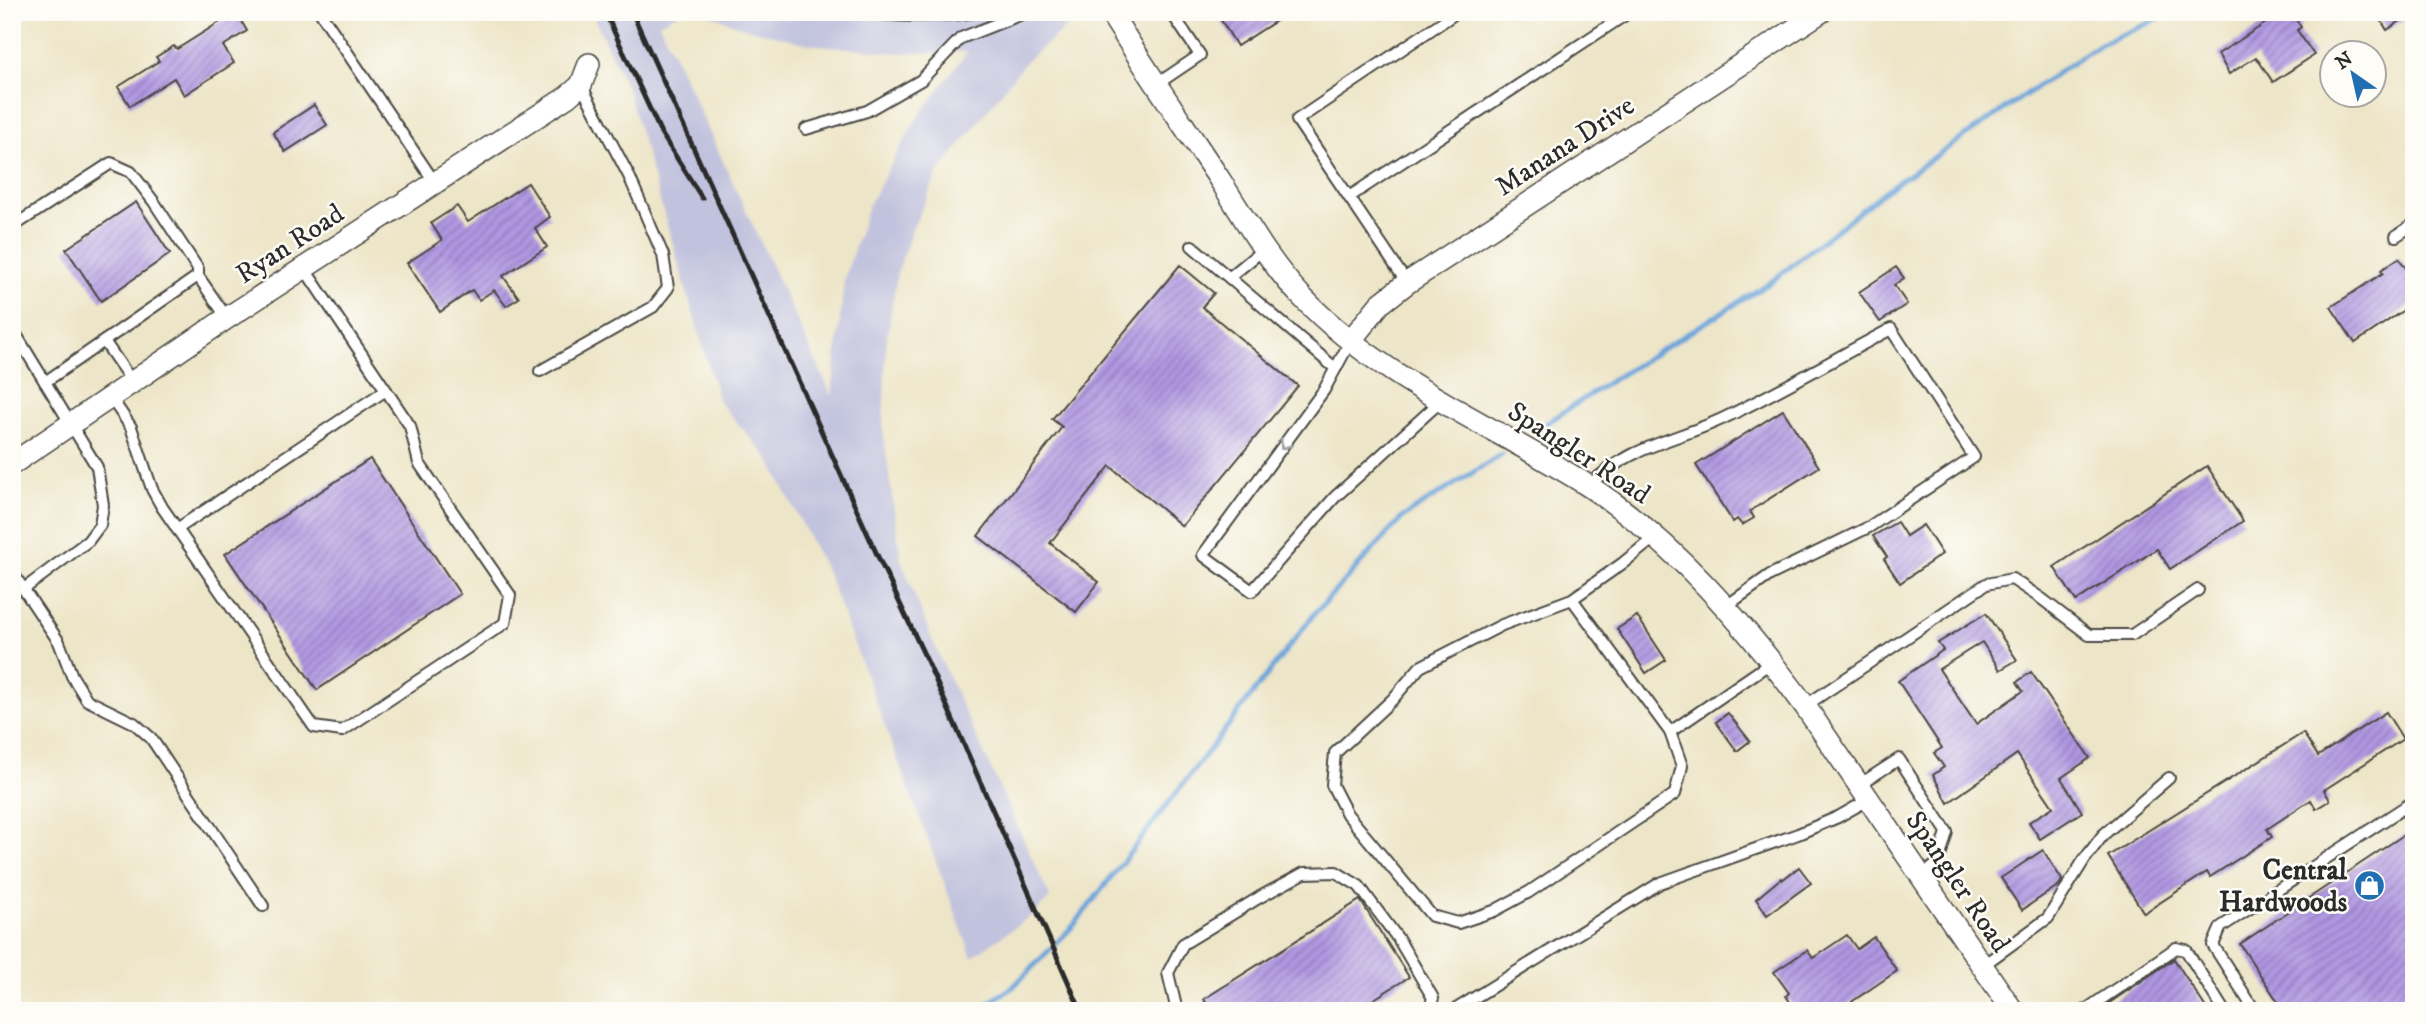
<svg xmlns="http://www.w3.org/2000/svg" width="2426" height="1023" viewBox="0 0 2426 1023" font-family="'IM FELL DW Pica',serif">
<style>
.railway{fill:#c1c2dd}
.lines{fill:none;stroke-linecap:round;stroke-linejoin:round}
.stream{stroke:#6ca4da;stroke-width:5}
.building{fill:url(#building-hatch)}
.lane-casing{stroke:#484742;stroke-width:14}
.street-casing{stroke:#484742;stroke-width:24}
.lane{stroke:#fff;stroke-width:10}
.street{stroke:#fff;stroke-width:21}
.rail{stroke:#2b2b2b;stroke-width:5}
.oneway{stroke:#a0a0a0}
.labels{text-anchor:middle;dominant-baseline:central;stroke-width:5;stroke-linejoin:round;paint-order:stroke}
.street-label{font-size:28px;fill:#2b2b2b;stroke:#fdfcf7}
.poi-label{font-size:28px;font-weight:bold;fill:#2b2b2b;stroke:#fdfcf7;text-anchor:end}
</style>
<defs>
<pattern id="building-hatch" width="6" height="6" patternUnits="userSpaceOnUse" patternTransform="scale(1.75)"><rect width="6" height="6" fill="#b097e2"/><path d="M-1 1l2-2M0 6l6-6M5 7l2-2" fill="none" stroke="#8f7bb7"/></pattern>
</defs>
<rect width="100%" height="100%" fill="#fdfcf7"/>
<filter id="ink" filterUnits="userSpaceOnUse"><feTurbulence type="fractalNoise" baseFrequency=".0143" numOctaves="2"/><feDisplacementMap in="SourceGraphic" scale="14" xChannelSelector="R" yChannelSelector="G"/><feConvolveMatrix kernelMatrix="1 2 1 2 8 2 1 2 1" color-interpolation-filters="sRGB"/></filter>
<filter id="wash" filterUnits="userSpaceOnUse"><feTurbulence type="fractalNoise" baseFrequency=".00686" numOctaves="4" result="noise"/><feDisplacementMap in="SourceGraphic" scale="28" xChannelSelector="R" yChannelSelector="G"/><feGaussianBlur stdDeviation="1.57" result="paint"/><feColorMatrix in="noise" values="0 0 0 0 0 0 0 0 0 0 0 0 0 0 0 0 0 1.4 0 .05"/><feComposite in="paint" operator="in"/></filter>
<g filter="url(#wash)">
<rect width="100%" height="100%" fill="#ede5c7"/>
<polygon class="railway" points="591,12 681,12 659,23 832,396 844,280 868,206 914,123 967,52 896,53 809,44 742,27 704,12 1082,14 1026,61 937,175 911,232 897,274 886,344 883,431 901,560 935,647 1050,897 1036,912 972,957 828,575 769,459 719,402 627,88"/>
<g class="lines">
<g class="stream">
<polyline points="1538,429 1609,382 1771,282 1889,188 2100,44 2175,12"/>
<polyline points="976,1011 1013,987 1075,924 1315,613 1403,517 1502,454"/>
</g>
</g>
<g id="blocks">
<g class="building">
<polygon points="236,12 247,31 223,46 234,63 184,95 174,78 130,106 118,87 159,61 156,57 174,46 177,49"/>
<polygon points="1216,12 1290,12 1237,46"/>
<polygon points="2283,12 2291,12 2301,27 2297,30 2314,55 2273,82 2256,57 2229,74 2218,54"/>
<polygon points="2376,12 2414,12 2387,30"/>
<polygon points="314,105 327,125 285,152 273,132"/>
<polygon points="528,183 550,217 535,228 547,247 503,276 519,298 506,306 494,290 479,300 472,290 440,312 407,263 442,240 431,223 457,206 468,222"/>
<polygon points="136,202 170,254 101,301 66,249"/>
<polygon points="2399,258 2414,280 2414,303 2355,343 2331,307 2383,273 2381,270"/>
<polygon points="1180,265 1214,293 1202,307 1298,386 1182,526 1110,466 1050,543 1099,582 1076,612 978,536 1062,427 1052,419"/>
<polygon points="1896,267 1904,278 1894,285 1907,304 1880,322 1859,292"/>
<polygon points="1783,410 1819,467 1750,511 1754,518 1742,525 1737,519 1733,522 1696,465"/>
<polygon points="370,459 460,594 317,690 225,554"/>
<polygon points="2207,466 2243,521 2170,569 2157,549 2076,601 2054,567"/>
<polygon points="1897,522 1906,536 1923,525 1942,554 1900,583 1884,559 1887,557 1873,536"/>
<polygon points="1986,613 2017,660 2000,670 1982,642 1939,669 1976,724 2023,691 2017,682 2031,672 2090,758 2061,778 2082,812 2040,839 2029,822 2053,807 2017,754 1948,803 1933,775 1944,767 1934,753 1942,748 1898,681 1943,650 1938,643"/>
<polygon points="1637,616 1666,660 1646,673 1617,629"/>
<polygon points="2386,712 2403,739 2324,790 2330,800 2316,809 2311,800 2267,829 2272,837 2210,877 2207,872 2144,913 2108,856 2303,733 2318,756"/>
<polygon points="1728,713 1750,741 1737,751 1716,722"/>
<polygon points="2414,828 2414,1011 2284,1011 2240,944"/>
<polygon points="2043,850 2062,880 2059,885 2022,910 2001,878"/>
<polygon points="1799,867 1811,883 1767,915 1756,899 1781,878 1782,880"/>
<polygon points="1360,900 1409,977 1355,1011 1211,1011 1204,999"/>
<polygon points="1847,935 1857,949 1874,937 1897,971 1838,1011 1796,1011 1786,996 1789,993 1774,972 1807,950 1813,958"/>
<polygon points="2174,959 2208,1011 2109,1011 2105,1006"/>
</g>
</g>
</g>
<g filter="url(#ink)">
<use href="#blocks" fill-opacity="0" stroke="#484742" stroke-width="2"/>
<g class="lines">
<defs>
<g id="lane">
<polyline points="320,12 435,183"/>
<polyline points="1117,24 1132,12"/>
<polyline points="1157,84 1200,55 1171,12"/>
<polyline points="806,129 867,111 921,80 961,38 1027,12"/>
<polyline points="1349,197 1625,15 1623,12"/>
<polyline points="12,227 111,163 131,172 154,202 198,269 198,276 45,382"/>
<polyline points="2396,236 2414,224"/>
<polyline points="1192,246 1335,368"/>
<polyline points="198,276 227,318"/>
<polyline points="1230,277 1265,248"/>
<polyline points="1407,283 1297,120 1457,12"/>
<polyline points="12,328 97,467 103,505 100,525 88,541 24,589"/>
<polyline points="1351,340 1324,390 1203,555 1252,591 1335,497 1441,401"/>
<polyline points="104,341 133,383"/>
<polyline points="540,371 653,307 668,288 663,255 629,176 581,85"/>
<polyline points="111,398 131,427 152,489 162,507 314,727 342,731 505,623 510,595 419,463 410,426 304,268"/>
<path d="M1589,486c40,-41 88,-45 137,-69 56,-27 110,-59 165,-88l83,128 -105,70 -99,48 -45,32"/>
<polyline points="177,529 386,390"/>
<polyline points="12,572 59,642 72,676 87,700 134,723 151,738 263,906"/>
<polyline points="1572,599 1670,732 1682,766 1675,794 1529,892 1494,911 1458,923 1432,916 1347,814 1332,785 1335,753 1392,700 1420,667 1502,625 1572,599 1623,563 1654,538"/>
<polyline points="1805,706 1986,584 2012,579 2042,599 2089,635 2132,635 2198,590"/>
<polyline points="1670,732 1772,662"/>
<polyline points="1859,785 1899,759 1947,832 1938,863 1921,877"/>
<polyline points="1982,966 2048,918 2084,860 2103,835 2169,778"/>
<polyline points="1177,1011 1168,973 1183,944 1260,897 1304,873 1336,872 1359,886 1399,940 1433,998 1429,1011"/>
<polyline points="1453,1011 1660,883 1798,834 1838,817 1868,800"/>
<polyline points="2084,1011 2176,948 2186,950 2224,1011"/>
<polyline points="2255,1011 2213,945 2221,927 2414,801"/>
</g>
<g id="street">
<path d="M1110,12c35,57 73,112 110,168 25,39 49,83 82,117 79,83 189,127 285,188 86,55 158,140 218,221l208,305"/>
<polyline points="1351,340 1380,304 1407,283 1821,12"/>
<polyline points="12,464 227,318 567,97 581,85 589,64"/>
</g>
</defs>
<use href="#lane" class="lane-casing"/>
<use href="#street" class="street-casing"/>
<use href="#lane" class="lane"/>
<use href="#street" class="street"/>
<g class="rail">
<polyline points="605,12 661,133 702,198"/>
<polyline points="632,12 879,559 928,663 1081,1011"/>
<path d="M829,12c57,10 117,12 174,0"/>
</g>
</g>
<defs><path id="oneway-chevron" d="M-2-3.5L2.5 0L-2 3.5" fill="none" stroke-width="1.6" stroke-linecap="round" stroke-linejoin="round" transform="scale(1.75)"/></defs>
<use class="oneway" href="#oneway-chevron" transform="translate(1284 445) rotate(126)"/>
</g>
<defs>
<symbol id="shop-disc" viewBox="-11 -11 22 22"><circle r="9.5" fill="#1f6fb2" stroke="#fdfcf7"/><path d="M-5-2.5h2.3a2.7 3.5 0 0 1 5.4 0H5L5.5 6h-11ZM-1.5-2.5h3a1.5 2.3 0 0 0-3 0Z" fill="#fff"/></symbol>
</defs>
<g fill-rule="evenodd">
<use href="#shop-disc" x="2352" y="868" width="35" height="35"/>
</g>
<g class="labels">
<g class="street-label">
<text transform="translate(1565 146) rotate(-33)">Manana Drive</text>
<text transform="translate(290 244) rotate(-33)">Ryan Road</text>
<text transform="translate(1579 453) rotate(33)">Spangler Road</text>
<text transform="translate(1958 882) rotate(56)">Spangler Road</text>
</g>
<g class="poi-label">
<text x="2347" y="870">Central<tspan x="2347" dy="32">Hardwoods</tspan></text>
</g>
</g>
<rect width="2426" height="1023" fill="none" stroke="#fdfcf7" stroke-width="42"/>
<g transform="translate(2353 74) rotate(326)"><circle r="33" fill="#fdfcf7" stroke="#a9a8a5" stroke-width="2"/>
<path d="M0-5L12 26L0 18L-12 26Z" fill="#1f6fb2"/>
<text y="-10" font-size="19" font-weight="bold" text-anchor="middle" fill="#2b2b2b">N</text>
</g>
</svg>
